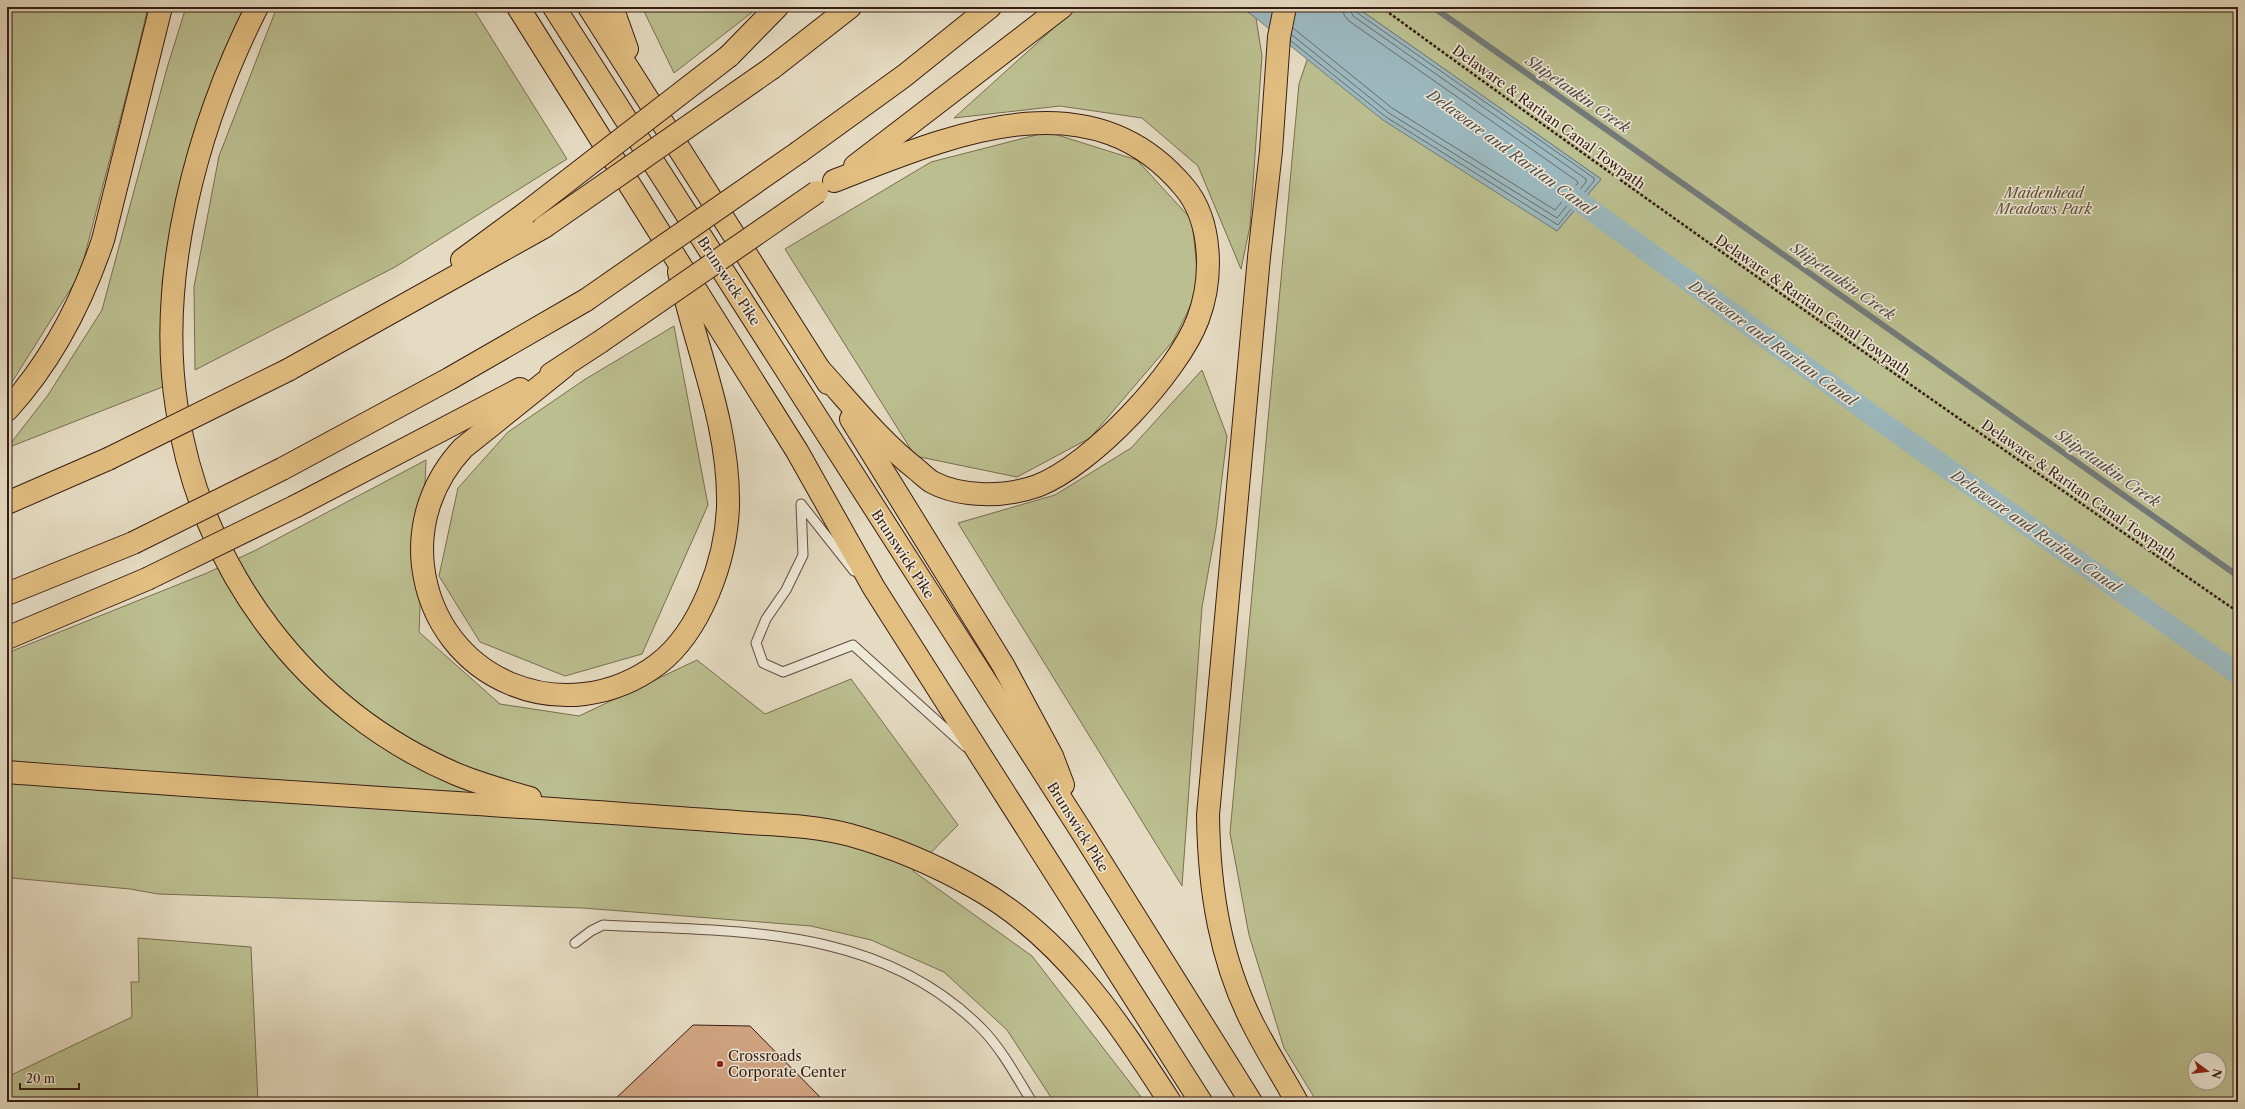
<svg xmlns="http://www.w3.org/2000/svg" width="2245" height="1109" viewBox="0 0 2245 1109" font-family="'Libre Caslon Text',serif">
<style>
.green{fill:#bbbe8f;stroke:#796e50;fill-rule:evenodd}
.water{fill:#9bb8be;stroke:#737a79}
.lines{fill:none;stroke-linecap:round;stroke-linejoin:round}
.shore{stroke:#696a68;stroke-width:1}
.stream{stroke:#737a79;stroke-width:6}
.canal{stroke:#9bb8be;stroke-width:21}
.building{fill:#d2a583;stroke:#371d12}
.lane-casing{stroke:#624c3e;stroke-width:11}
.highway-casing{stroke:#371d12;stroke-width:24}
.path{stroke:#371d12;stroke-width:2.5;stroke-dasharray:3 2;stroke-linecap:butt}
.lane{stroke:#eee8d7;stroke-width:9}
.highway{stroke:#e2be81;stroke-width:22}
.highway-bridge-casing{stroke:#371d12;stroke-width:24;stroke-linecap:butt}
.highway-bridge{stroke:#e2be81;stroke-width:22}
.poi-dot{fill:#8f2418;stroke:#eee8d7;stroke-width:1.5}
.labels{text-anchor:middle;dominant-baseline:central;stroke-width:3;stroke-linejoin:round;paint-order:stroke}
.street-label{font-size:14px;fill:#371d12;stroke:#eee8d7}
.park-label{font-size:14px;font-style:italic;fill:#5f4d38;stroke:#eee8d7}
.poi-label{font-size:14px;fill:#371d12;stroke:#eee8d7;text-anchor:start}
.water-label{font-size:15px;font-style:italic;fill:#554c46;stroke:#eee8d7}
</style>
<rect width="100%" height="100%" fill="#e5dbc2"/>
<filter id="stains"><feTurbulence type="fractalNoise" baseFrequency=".005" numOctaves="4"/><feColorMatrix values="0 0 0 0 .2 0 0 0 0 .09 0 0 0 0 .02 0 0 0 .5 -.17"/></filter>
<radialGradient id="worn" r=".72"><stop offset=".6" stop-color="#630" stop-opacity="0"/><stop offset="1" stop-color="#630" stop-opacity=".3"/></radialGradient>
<g class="green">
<polygon points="7,7 148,7 135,62 80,274 7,390"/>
<polygon points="186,7 247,7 195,141 162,282 165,386 7,448 48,395 102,310 167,68"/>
<polygon points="277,7 472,7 567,159 395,267 195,370 194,287 219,156"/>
<polygon points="642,7 759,7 674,73"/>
<polygon points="1077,7 1242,7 1256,18 1262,56 1250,226 1241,269 1198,166 1142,118 1060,106 954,118"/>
<path d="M1356,7h882v1095h-921l-33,-54 -35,-113 -19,-102 69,-749 9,-27 249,174 44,-52zM2195,1059h24v24h-24z"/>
<polygon points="1048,132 1137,160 1192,220 1199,289 1173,341 1090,438 1017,477 915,456 785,249 931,162"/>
<polygon points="674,326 708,505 642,654 565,676 480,642 439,576 458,488 508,432 584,380"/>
<polygon points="1202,370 1227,436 1216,528 1202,607 1182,886 958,523 1055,495 1131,448"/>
<polygon points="426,460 419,632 500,704 579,716 697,660 765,714 851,679 958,825 913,871 1032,956 1145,1102 1054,1102 1007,1030 944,972 871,940 811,926 583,908 158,894 130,889 12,878 7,882 7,653 207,573 256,550"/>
<polygon points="138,938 251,947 258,1102 7,1102 7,1077 132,1017 131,982 139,982"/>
</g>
<polygon class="water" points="1242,7 1356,7 1601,179 1557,231 1383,120"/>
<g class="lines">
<g class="shore">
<polyline points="1293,28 1392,108 1555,210 1578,183 1577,181 1349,21 1344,15 1343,7"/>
<polyline points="1292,35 1389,113 1557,218 1586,182 1586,179 1353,16 1349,7"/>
<polyline points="1291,41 1386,117 1558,225 1594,181 1594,178 1356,12 1354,7"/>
</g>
<polyline class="stream" points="1433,7 2238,576"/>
<polyline class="canal" points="1558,186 1876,418 2238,674"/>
</g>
<polygon class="building" points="693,1025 750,1026 825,1102 612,1102"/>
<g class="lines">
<defs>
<g id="lane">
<polyline points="854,571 801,504 803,555 786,590 766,619 756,643 763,663 783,672 853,645 966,747"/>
<path d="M575,943l16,-12 12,-6c135,7 278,0 380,105 20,21 34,48 49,72"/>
</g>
<g id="highway">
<path d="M257,7c-60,119 -101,269 -80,402 24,161 129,301 279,365 24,10 49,17 74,24"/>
<polyline points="518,7 797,451 874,588 1201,1102"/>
<polyline points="554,7 1082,832 1251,1102"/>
<polyline points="589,7 828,383"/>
<polyline points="612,7 627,49"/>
<path d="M1285,7l-6,30 -8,114 -12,106 -51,558c1,74 12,147 47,213 13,25 28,49 42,74"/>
<polyline points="729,56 777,7"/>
<polyline points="772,68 850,7"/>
<polyline points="799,152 904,76 990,7"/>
<polyline points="855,166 1062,7"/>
<polyline points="462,260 526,213"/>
<path d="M564,367l-101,81c-30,32 -45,74 -40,118 14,115 143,167 235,98 43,-33 68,-104 70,-157 2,-82 -32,-157 -49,-235"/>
<polyline points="288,370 544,227"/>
<path d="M820,370c31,34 60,71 96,99 5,4 11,10 16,13 30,16 74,15 105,4 55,-21 141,-113 161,-167 15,-40 15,-98 -14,-132 -95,-114 -236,-50 -350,-6"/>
<polyline points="551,374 600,342"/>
<path d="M7,410c45,-49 75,-108 96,-170l58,-233"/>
<polyline points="851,419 1003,665 1052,756 1063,785"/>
<polyline points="282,469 449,379 586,300"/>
<polyline points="7,503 108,459"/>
<polyline points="296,506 520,389"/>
<polyline points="7,594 133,543"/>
<polyline points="7,638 147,579"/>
<path d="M7,772c166,13 332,23 498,34 73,4 145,10 218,15 42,4 86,3 127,14 43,12 85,30 124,52 88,49 143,133 196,215"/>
</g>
</defs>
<use href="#lane" class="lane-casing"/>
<use href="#highway" class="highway-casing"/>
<path class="path" d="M1381,7c283,207 569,406 857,605"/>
<use href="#lane" class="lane"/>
<use href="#highway" class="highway"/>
<defs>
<g id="highway-bridge">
<polyline points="526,213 729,56"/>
<polyline points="544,227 772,68"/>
<polyline points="586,300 799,152"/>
<polyline points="600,342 817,192"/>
<polyline points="108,459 288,370"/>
<polyline points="133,543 282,469"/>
<polyline points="147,579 296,506"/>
</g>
</defs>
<use href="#highway-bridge" class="highway-bridge-casing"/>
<use href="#highway-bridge" class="highway-bridge"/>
</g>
<circle class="poi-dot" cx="720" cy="1064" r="4"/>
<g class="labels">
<g class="street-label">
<text transform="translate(1549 117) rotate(36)">Delaware &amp; Raritan Canal Towpath</text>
<text transform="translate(729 281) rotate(57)">Brunswick Pike</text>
<text transform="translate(1813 305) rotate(35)">Delaware &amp; Raritan Canal Towpath</text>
<text transform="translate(2079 490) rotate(35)">Delaware &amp; Raritan Canal Towpath</text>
<text transform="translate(903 554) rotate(57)">Brunswick Pike</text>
<text transform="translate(1078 827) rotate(58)">Brunswick Pike</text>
</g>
<g class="park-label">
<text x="2044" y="193">Maidenhead<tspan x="2044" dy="16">Meadows Park</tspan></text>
</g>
<g class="poi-label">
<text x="728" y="1056">Crossroads<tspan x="728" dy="16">Corporate Center</tspan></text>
</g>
<g class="water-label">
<text transform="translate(1578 94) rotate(35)">Shipetaukin Creek</text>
<text transform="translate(1511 152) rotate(36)">Delaware and Raritan Canal</text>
<text transform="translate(1843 281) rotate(35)">Shipetaukin Creek</text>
<text transform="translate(1773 343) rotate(36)">Delaware and Raritan Canal</text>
<text transform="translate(2108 468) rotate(35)">Shipetaukin Creek</text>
<text transform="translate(2036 531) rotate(35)">Delaware and Raritan Canal</text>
</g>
</g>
<rect width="2245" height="1109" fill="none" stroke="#e5dbc2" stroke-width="24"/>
<rect x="8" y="8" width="2229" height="1093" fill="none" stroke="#371d12" stroke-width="2"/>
<rect x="12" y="12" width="2221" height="1085" fill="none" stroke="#371d12"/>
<g transform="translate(2207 1071) rotate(105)"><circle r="19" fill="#eee8d7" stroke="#a59788"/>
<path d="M0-3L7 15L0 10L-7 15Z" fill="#8f2418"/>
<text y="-6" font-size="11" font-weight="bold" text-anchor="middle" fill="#371d12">N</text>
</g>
<path d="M20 1083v6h59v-6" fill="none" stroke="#371d12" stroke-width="2"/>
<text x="26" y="1083" font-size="12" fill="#371d12" stroke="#eee8d7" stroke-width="3" paint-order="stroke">20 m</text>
<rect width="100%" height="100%" filter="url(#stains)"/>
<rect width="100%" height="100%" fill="url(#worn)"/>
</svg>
